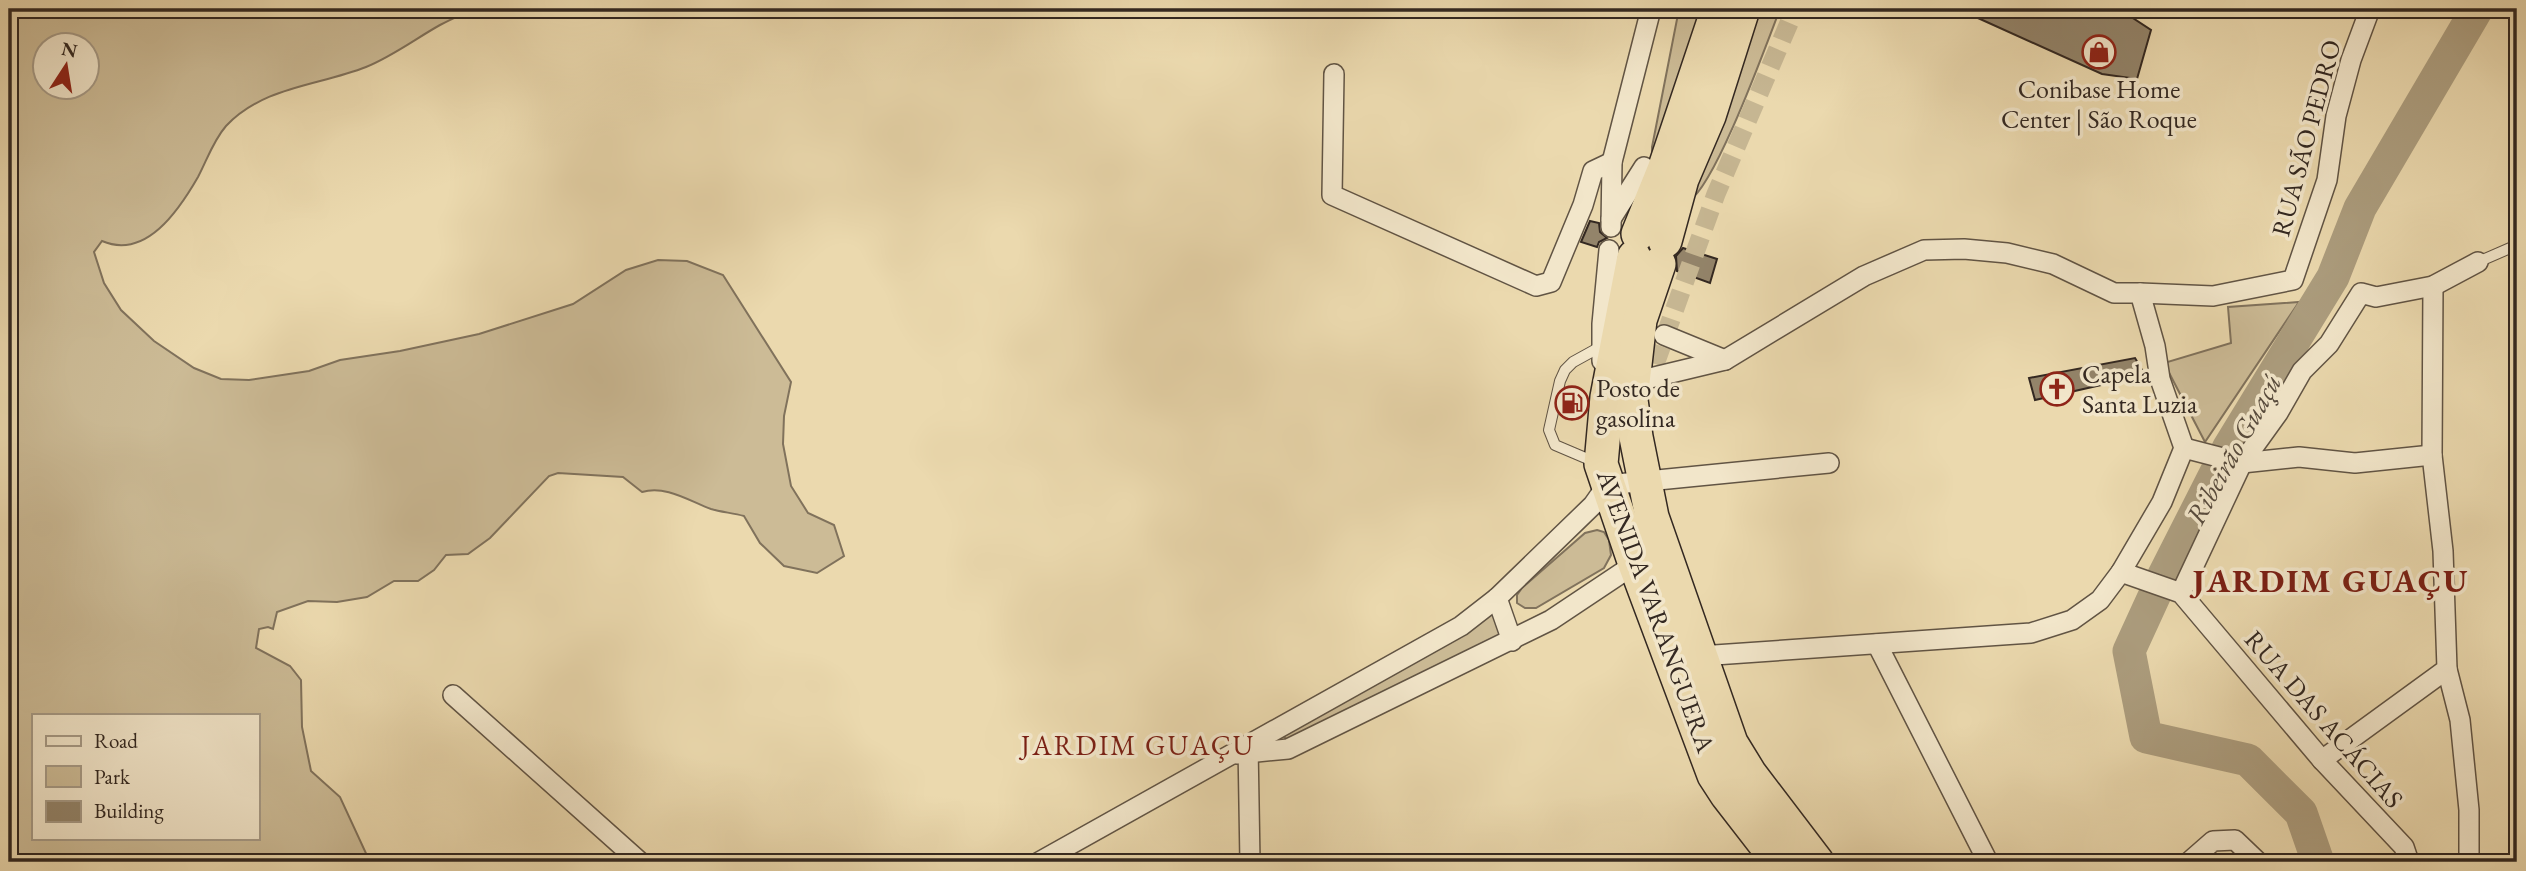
<svg xmlns="http://www.w3.org/2000/svg" width="2526" height="871" viewBox="0 0 2526 871" font-family="'EB Garamond',serif">
<style>
.green{fill:#ccbb96;stroke:#80725c;stroke-width:2;fill-rule:evenodd}
.lines{fill:none;stroke-linecap:round;stroke-linejoin:round}
.river{stroke:#ac9d7e;stroke-width:33}
.building{fill:#93846a;stroke:#332821;stroke-width:2}
.minor-tunnel{stroke:#c6b692;stroke-width:19;stroke-dasharray:19 10;stroke-linecap:butt}
.service-casing{stroke:#615444;stroke-width:12}
.minor-casing{stroke:#615444;stroke-width:22}
.trunk-casing{stroke:#332821;stroke-width:36}
.service{stroke:#f2e6ca;stroke-width:10}
.minor{stroke:#f2e6ca;stroke-width:19}
.trunk{stroke:#ebd9ae;stroke-width:33}
.labels{text-anchor:middle;dominant-baseline:central;stroke-width:7;stroke-linejoin:round;paint-order:stroke}
.poi-label{font-size:26px;fill:#332821;stroke:#f2e6ca;text-anchor:start}
.street-label{font-size:26px;fill:#332821;stroke:#f2e6ca}
.water-label{font-size:28px;font-style:italic;fill:#574b3d;stroke:#f2e6ca}
.neighbourhood-label{font-size:28px;letter-spacing:2px;fill:#7a1f14;stroke:#f2e6ca}
.district-label{font-size:33px;font-weight:bold;letter-spacing:2px;fill:#7a1f14;stroke:#f2e6ca}
</style>
<rect width="100%" height="100%" fill="#ebd9ae"/>
<filter id="stains"><feTurbulence type="fractalNoise" baseFrequency=".00286" numOctaves="4"/><feColorMatrix values="0 0 0 0 .2 0 0 0 0 .09 0 0 0 0 .02 0 0 0 .5 -.17"/></filter>
<radialGradient id="worn" r=".72"><stop offset=".6" stop-color="#630" stop-opacity="0"/><stop offset="1" stop-color="#630" stop-opacity=".3"/></radialGradient>
<g class="green">
<path d="M9,9h465c-11,5 -23,10 -34,16 -25,14 -47,31 -74,42 -48,19 -102,19 -140,59 -13,15 -19,34 -28,51 -19,33 -52,83 -96,64l-8,11 10,31 17,27 33,31 40,27 27,11 28,1 60,-9 31,-11 60,-9 79,-17 94,-30 53,-34 32,-10 29,1 36,14 68,107 -7,34 -1,28 8,42 17,27 26,12 10,31 -27,17 -33,-7 -24,-23 -16,-27c-11,-3 -23,-4 -33,-7 -22,-8 -45,-24 -69,-17l-19,-15 -65,-4 -9,3 -59,62 -22,16 -22,1 -12,15 -16,11h-24l-27,16 -30,5 -29,-1 -31,11 -4,17 -5,-2 -9,2 -3,19 34,18 11,14 1,47 9,44 29,26 30,65h-361zM46,46h42v42h-42zM257,715v123h-224v-123z"/>
<polygon points="1679,9 1708,9 1652,157 1652,147"/>
<path d="M1746,9h34c-14,36 -64,175 -91,192z"/>
<polygon points="2299,302 2205,442 2164,363 2231,343 2228,307"/>
<polygon points="1597,530 1604,532 1609,540 1611,555 1604,568 1536,608 1525,608 1517,603 1517,595 1522,588 1585,533"/>
<polygon points="1494,612 1503,636 1290,739 1286,739 1283,735"/>
</g>
<g class="lines">
<polyline class="river" points="2318,862 2301,813 2248,760 2146,737 2129,651 2162,579 2229,447 2333,277 2360,208 2477,9"/>
</g>
<g class="building">
<polygon points="1958,9 2119,9 2151,30 2137,79 2102,74"/>
<polygon points="1590,221 1599,223 1600,232 1607,238 1599,242 1597,247 1581,242"/>
<polygon points="1683,248 1717,259 1710,283 1677,271 1676,256"/>
<polygon points="2135,358 2145,375 2035,400 2029,378"/>
</g>
<g class="lines">
<polyline class="minor-tunnel" points="1641,389 1650,378 1716,194 1795,9"/>
<defs>
<g id="service">
<polyline points="2478,262 2517,245"/>
<polyline points="1595,462 1555,445 1549,430 1560,381 1565,370 1573,362 1602,346"/>
</g>
<g id="minor">
<polyline points="1334,74 1332,195 1536,286 1551,282 1583,205 1593,171 1612,162"/>
<polyline points="1611,219 1644,167"/>
<polyline points="1611,227 1612,162 1651,9"/>
<polyline points="2140,293 2213,296 2293,280 2327,180 2336,116 2351,60 2370,9"/>
<polyline points="1664,335 1725,360"/>
<polyline points="1602,361 1602,324 1609,250"/>
<polyline points="1650,378 1725,360 1864,276 1924,250 1964,249 2007,253 2053,264 2114,293 2140,293 2155,346 2160,379 2184,448 2162,502 2121,572 2181,593 2322,760 2404,847 2409,862"/>
<polyline points="2184,448 2242,463 2299,457 2355,463 2432,455"/>
<polyline points="2181,593 2242,463 2278,413 2302,371 2329,344 2361,293 2376,297 2433,286 2478,262"/>
<polyline points="1497,598 1512,641"/>
<polyline points="1877,644 1988,862"/>
<polyline points="1700,656 2031,633 2072,620 2100,600 2121,572"/>
<polyline points="2447,669 2460,720 2469,810 2469,862"/>
<polyline points="453,695 640,862"/>
<polyline points="1248,745 1250,862"/>
<polyline points="1237,754 1288,749 1551,620 1635,564 1643,561"/>
<polyline points="2322,760 2447,669 2443,551 2432,455 2433,286"/>
<polyline points="1039,862 1461,626 1497,598 1593,505 1607,485 1829,463"/>
<polyline points="2189,862 2213,841 2235,840 2258,862"/>
</g>
<g id="trunk">
<polyline points="1638,234 1664,170 1718,9"/>
<polyline points="1665,241 1682,179 1709,116 1743,9"/>
<polyline points="1634,257 1607,397 1601,464 1635,564 1714,775 1727,795 1779,862"/>
<polyline points="1659,264 1640,320 1631,400 1636,437 1652,517 1731,743 1750,774 1817,862"/>
</g>
</defs>
<use href="#service" class="service-casing"/>
<use href="#minor" class="minor-casing"/>
<use href="#trunk" class="trunk-casing"/>
<use href="#service" class="service"/>
<use href="#minor" class="minor"/>
<use href="#trunk" class="trunk"/>
</g>
<defs>
<symbol id="shop-ring" viewBox="-11 -11 22 22"><circle r="9.5" fill="#f2e6ca" stroke="#8f2418" stroke-width="1.5"/><path d="M-5-2.5h2.3a2.7 3.5 0 0 1 5.4 0H5L5.5 6h-11ZM-1.5-2.5h3a1.5 2.3 0 0 0-3 0Z" fill="#8f2418"/></symbol>
<symbol id="church-ring" viewBox="-11 -11 22 22"><circle r="9.5" fill="#f2e6ca" stroke="#8f2418" stroke-width="1.5"/><path d="M-1.2-6h2.4v3.5h3.3v2.4h-3.3V6h-2.4V-.1h-3.3v-2.4h3.3Z" fill="#8f2418"/></symbol>
<symbol id="fuel-ring" viewBox="-11 -11 22 22"><circle r="9.5" fill="#f2e6ca" stroke="#8f2418" stroke-width="1.5"/><path d="M-5.5-6h7V0h2V4h1.3V-2.5L3-4.5l.8-.8L6-3V5H2.5V1h-1V6h-7ZM-4.2-4.7v3.2H.2V-4.7Z" fill="#8f2418"/></symbol>
</defs>
<g fill-rule="evenodd">
<use href="#shop-ring" x="2080" y="33" width="38" height="38"/>
<use href="#church-ring" x="2038" y="370" width="38" height="38"/>
<use href="#fuel-ring" x="1553" y="384" width="38" height="38"/>
</g>
<g class="labels">
<g class="poi-label">
<text x="2099" y="89" text-anchor="middle">Conibase Home<tspan x="2099" dy="30">Center | São Roque</tspan></text>
<text x="2082" y="374">Capela<tspan x="2082" dy="30">Santa Luzia</tspan></text>
<text x="1596" y="388">Posto de<tspan x="1596" dy="30">gasolina</tspan></text>
</g>
<g class="street-label">
<text transform="translate(2306 138) rotate(-75)">RUA SÃO PEDRO</text>
<text transform="translate(1656 611) rotate(70)">AVENIDA VARANGUERA</text>
<text transform="translate(2324 719) rotate(49)">RUA DAS ACÁCIAS</text>
</g>
<g class="water-label">
<text transform="translate(2233 449) rotate(-61)">Ribeirão Guaçú</text>
</g>
<g class="neighbourhood-label">
<text x="1138" y="745">JARDIM GUAÇU</text>
</g>
<g class="district-label">
<text x="2331" y="580">JARDIM GUAÇU</text>
</g>
</g>
<rect width="2526" height="871" fill="none" stroke="#ebd9ae" stroke-width="35"/>
<rect x="10" y="10" width="2505" height="850" fill="none" stroke="#332821" stroke-width="3.5"/>
<rect x="18" y="18" width="2491" height="836" fill="none" stroke="#332821" stroke-width="2"/>
<rect x="32" y="714" width="228" height="126" fill="#f2e6ca" stroke="#a69a86" stroke-width="2"/>
<rect x="46" y="736" width="35" height="10" fill="#f2e6ca" stroke="#a69a86" stroke-width="2"/>
<text x="94" y="748" font-size="21" fill="#332821">Road</text>
<rect x="46" y="766" width="35" height="21" fill="#ccbb96" stroke="#a69a86" stroke-width="2"/>
<text x="94" y="784" font-size="21" fill="#332821">Park</text>
<rect x="46" y="801" width="35" height="21" fill="#93846a" stroke="#a69a86" stroke-width="2"/>
<text x="94" y="818" font-size="21" fill="#332821">Building</text>
<g transform="translate(66 66) rotate(12)"><circle r="33" fill="#f2e6ca" stroke="#a69a86" stroke-width="2"/>
<path d="M0-5L12 26L0 18L-12 26Z" fill="#8f2418"/>
<text y="-10" font-size="19" font-weight="bold" text-anchor="middle" fill="#332821">N</text>
</g>
<rect width="100%" height="100%" filter="url(#stains)"/>
<rect width="100%" height="100%" fill="url(#worn)"/>
</svg>
